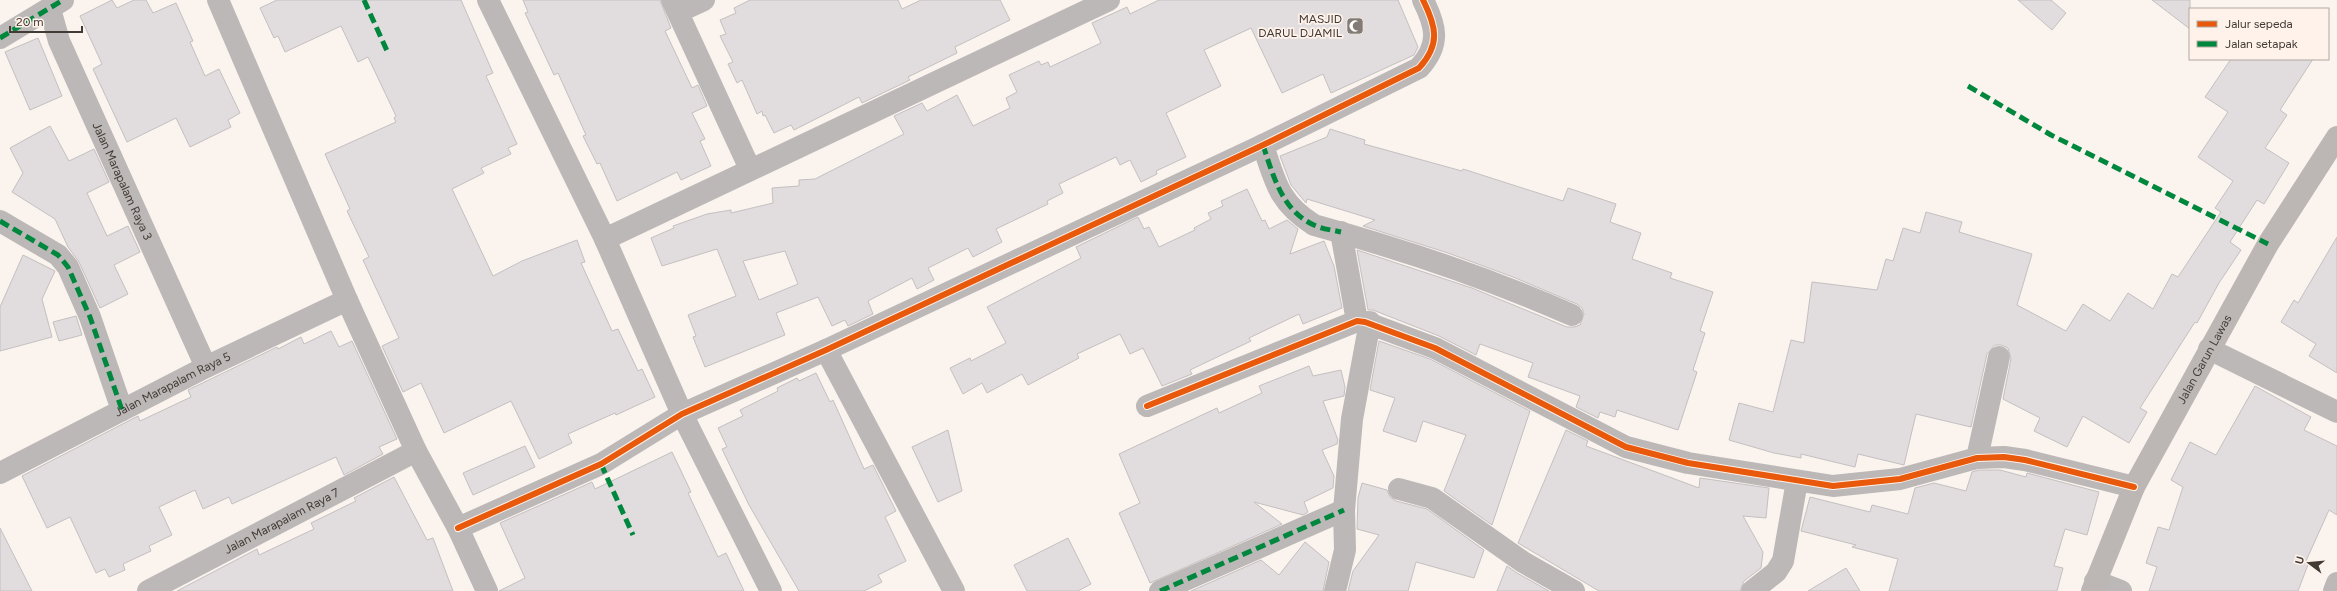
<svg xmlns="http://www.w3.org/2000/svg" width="2337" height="591" viewBox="0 0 2337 591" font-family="Figtree,sans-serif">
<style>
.building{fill:#e1dcdd;stroke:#c4c0c1;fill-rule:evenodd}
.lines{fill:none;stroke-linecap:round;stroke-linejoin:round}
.street{stroke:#bcb8b7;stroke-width:22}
.secondary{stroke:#bcb7b5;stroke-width:22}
.quiet{stroke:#00873e;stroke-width:5;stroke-dasharray:10 5;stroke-linecap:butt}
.cycleway-casing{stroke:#fef2ea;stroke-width:8}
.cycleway{stroke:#e8590c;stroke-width:6}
.labels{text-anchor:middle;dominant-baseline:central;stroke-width:3.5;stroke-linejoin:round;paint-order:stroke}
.poi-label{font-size:12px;fill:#423a35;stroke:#fef2ea;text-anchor:end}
.street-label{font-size:12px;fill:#423a35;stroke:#fef2ea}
</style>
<rect width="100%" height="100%" fill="#faf3ee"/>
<g class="building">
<polygon points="112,0 117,8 134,0 146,0 153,13 176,3 193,41 190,42 205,76 219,69 240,113 228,120 231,127 190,147 176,118 127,142 93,69 102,64 80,16"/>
<polygon points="277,0 461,0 493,73 486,76 517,144 508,148 511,154 481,168 484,173 452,189 493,276 522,261 577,240 585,262 581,263 612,331 618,329 638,371 642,369 655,397 616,415 615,413 568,434 572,443 539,459 511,401 444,433 421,383 403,392 382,346 399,338 363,260 369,257 347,211 350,209 325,154 396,122 394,118 396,116 368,57 358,62 341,26 285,52 278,36 274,38 260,8"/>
<polygon points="523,0 660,0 671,28 665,31 692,88 698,85 707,106 692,113 705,139 700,141 711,166 681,180 677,172 617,201 600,163 597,164 583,136 586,135 558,73 554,75 525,13 528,12"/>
<polygon points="750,0 898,0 902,9 921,0 1000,0 1010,20 955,47 957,53 908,77 910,80 862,103 859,97 794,130 791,125 774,133 765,115 763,116 762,111 757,114 742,80 737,83 728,64 733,62 720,36 726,34 720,20 736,13 734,8"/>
<path d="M1159,0h239l20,47 -4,8 -83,38 -8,-19 -41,19 -31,-65 -47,22 17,36 -55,27 20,44 -30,14 1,3 -16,8 -11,-22 -10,5 -4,-8 -57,27 4,9 -16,8 1,3 -52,25 6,13 -29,15 -5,-9 -40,20 6,12 -17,9 -5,-11 -44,23 5,13 -25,12 -3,-6 -13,6 -14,-29 -42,16 9,22 -80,32 -12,-30 3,-1 -8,-21 48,-19 -19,-47 -55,17 -11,-28 23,-10 -1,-2 34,-12 24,-4v3l42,-10 -1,-15 27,-2v-6l16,-1 89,-45 -10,-18 28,-13 5,8 30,-16 16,31 37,-18 -4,-10 11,-6 -8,-17 30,-14 2,4 7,-3 2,5 51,-24 -9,-20 35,-16 3,7zM785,251l13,33 -39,16 -16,-39z"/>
<polygon points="2018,0 2051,0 2066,13 2052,30"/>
<polygon points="2152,0 2190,0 2190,29"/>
<polygon points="38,38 62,96 30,110 5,52"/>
<polygon points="2231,59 2313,59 2280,110 2287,115 2265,148 2289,163 2264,204 2257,200 2230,242 2241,250 2219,283 2197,323 2195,322 2140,408 2147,412 2129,443 2083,416 2067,447 2034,431 2040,418 2003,399 2011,359 2008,348 2001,345 1995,345 1987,354 1971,427 1916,414 1904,465 1858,454 1855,467 1801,454 1801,458 1774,453 1729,440 1739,403 1773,412 1791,340 1804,343 1812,282 1877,290 1886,259 1893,261 1903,228 1920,233 1926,212 1962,222 1959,232 2032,254 2017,305 2066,331 2083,304 2110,321 2128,293 2153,309 2172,274 2178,277 2221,212 2215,208 2233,181 2198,157 2228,112 2205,97"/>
<polygon points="50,126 69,161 94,149 109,182 87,193 107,236 128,226 140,252 114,265 128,294 100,308 79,262 68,247 55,219 12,192 23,173 10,148"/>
<polygon points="1330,129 1365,140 1364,144 1462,171 1463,169 1563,201 1568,188 1616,204 1610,222 1641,233 1632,259 1672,273 1670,278 1713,292 1700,331 1705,333 1693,370 1697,372 1678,430 1617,410 1615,417 1600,412 1598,418 1576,407 1580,396 1528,377 1533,363 1480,344 1476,355 1439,336 1373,310 1368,310 1357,250 1472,288 1567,327 1574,327 1580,325 1584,314 1582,308 1577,304 1513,277 1448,253 1363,226 1375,220 1307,199 1306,203 1291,185 1280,156 1327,137"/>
<polygon points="1247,189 1262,221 1265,220 1269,229 1287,220 1298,229 1290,254 1324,241 1334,266 1342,308 1303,324 1299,314 1249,338 1251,341 1190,370 1192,374 1162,386 1143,348 1130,354 1120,334 1077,354 1079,358 1028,385 1022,374 987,393 982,383 963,394 950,368 970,358 971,361 1006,343 987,307 1081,258 1076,247 1138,217 1144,229 1149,227 1159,247 1195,230 1194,228 1211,219 1208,213 1223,206 1221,201"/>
<polygon points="2337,237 2337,373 2309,356 2316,344 2281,322 2294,300 2298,303"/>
<polygon points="23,255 55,271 42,299 52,337 0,351 0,307"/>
<polygon points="76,316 82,335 59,341 53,322"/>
<polygon points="331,331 339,347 352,341 397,439 379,447 383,454 344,475 336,457 232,504 229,497 203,509 195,490 159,507 172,535 149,546 151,551 123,564 125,570 109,577 105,569 96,573 70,517 47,528 22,476 138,416 140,421 191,397 188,390 277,347 278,349 301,337 304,344"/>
<polygon points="1379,341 1430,359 1530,411 1492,525 1444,491 1466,435 1423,421 1416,442 1383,431 1395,398 1370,390"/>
<polygon points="1309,366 1313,376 1341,370 1345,387 1344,396 1323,401 1338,440 1337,444 1322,450 1334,476 1333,488 1304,502 1308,512 1303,515 1254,502 1282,524 1150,583 1119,513 1140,503 1119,454 1217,408 1219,413 1262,393 1259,386"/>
<polygon points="816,373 830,402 833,400 864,469 873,465 896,511 885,517 906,561 878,575 882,582 864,591 799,591 749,505 722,449 727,447 718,428 743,416 740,410 778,391 777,388 797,378 799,381"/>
<polygon points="2255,386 2311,417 2304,430 2337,446 2337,515 2329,510 2306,561 2309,562 2298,591 2149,591 2157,567 2146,563 2158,527 2169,530 2183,487 2171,480 2190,442 2216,455"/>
<polygon points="948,430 962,491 938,502 912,447"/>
<polygon points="1566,430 1588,441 1586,446 1699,488 1700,478 1769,488 1766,518 1743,516 1763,552 1761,568 1744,581 1740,591 1599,591 1518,543"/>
<polygon points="525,446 535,467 473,495 463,473"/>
<polygon points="672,452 691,492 688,493 718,557 726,553 744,591 499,591 525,578 500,523 592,482 595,489"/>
<polygon points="1979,470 2000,470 2026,477 2027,473 2099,492 2087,535 2065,529 2054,566 2063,568 2057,591 1889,591 1898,559 1852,547 1856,545 1801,531 1810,497 1870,512 1872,505 1908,514 1915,488 1934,483 1966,491 1972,472"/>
<polygon points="394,477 427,540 433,538 453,591 177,591 257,549 259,555 314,529 311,523 356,501 354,498"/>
<polygon points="1362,483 1387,490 1390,497 1396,501 1427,509 1484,550 1474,578 1416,562 1408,591 1348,591 1353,571 1379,535 1357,529 1358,498"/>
<polygon points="0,528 32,591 0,591"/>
<polygon points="1068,538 1091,584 1078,591 1027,591 1014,565"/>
<polygon points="1305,542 1329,562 1323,591 1191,591 1261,560 1279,575"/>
<polygon points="1507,566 1517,573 1549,591 1497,591"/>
<polygon points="1846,568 1860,591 1808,591"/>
</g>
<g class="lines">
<g class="street">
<polyline points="218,0 347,300 416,451 458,528 487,591"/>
<polyline points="488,0 605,239 682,414 771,591"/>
<polyline points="672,0 750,169"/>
<path id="s1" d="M50,9l9,32 147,326"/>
<polyline points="678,12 704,0"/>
<polyline points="0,38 63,0"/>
<path d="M1263,145c12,37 16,58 51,80 88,24 174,53 258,90"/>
<polyline points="0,221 58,255 68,267 90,317 122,410"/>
<polyline points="1341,232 1357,321"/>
<polyline points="605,239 1109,0"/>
<polyline points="2209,349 2337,412"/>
<polyline points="826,350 954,591"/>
<polyline points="1147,406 1357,321 1365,322 1435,348 1626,447 1688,463 1833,486 1900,479 1977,458 2004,457 2025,460 2134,487"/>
<polyline points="1977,458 1999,357"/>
<path id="s2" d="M0,473l206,-106 141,-67"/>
<polyline points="1399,489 1432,498 1523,562 1574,591"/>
<path d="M458,528l143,-64 81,-50 144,-64 437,-205 156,-77c22,-24 17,-42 4,-68"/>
<polyline points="2095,581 2121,591"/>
<path id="s3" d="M148,591l268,-140"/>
<polyline points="1160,591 1344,510"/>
<polyline points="1335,591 1345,550 1344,510 1352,419 1370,322"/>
<polyline points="1752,591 1776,572 1783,561 1797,481"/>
<polyline points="2334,591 2337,583"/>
</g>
<path class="secondary" id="s4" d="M2092,591l42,-104 134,-243 69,-107"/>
<g class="quiet">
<polyline points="364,0 388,53"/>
<polyline points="0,38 63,0"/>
<polyline points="1968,86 2051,135 2268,244"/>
<path d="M1263,145c10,30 19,66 51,80 8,4 18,5 27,7"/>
<polyline points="0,221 58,255 68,267 90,317 122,410"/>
<polyline points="601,464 633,535"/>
<polyline points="1160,591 1344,510"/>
</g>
<defs>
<g id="cycleway">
<polyline points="1147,406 1357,321 1365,322 1435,348 1626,447 1688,463 1833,486 1900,479 1977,458 2004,457 2025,460 2134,487"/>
<path d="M458,528l143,-64 81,-50 144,-64 437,-205 156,-77c22,-24 17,-42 4,-68"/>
</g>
</defs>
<use href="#cycleway" class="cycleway-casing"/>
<use href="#cycleway" class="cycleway"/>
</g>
<defs>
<symbol id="mosque-square" viewBox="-11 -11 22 22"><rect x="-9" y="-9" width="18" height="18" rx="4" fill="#827b76" stroke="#fef2ea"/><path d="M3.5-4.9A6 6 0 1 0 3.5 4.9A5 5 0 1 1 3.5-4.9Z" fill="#fff"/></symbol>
</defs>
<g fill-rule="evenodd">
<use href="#mosque-square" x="1345" y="16" width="20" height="20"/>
</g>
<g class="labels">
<g class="poi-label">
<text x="1342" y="19">MASJID<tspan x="1342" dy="14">DARUL DJAMIL</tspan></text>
</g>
<g class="street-label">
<text stroke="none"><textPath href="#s1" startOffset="187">Jalan Marapalam Raya 3</textPath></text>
<text stroke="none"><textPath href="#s4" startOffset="258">Jalan Garun Lawas</textPath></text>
<text stroke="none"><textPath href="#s2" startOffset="194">Jalan Marapalam Raya 5</textPath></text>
<text stroke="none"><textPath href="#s3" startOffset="151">Jalan Marapalam Raya 7</textPath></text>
</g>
</g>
<rect x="2189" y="8" width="140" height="52" fill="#fef2ea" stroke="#b3a8a2"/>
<rect x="2197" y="21" width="20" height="6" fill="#e8590c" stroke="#b3a8a2"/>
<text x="2225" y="28" font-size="12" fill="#423a35">Jalur sepeda</text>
<rect x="2197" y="41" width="20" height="6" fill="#00873e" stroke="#b3a8a2"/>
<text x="2225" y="48" font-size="12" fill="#423a35">Jalan setapak</text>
<g transform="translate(2309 563) rotate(286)" stroke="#fef2ea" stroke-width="3" paint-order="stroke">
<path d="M0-3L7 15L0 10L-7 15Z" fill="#423a35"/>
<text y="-6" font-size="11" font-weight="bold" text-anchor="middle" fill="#423a35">U</text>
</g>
<path d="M10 26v6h72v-6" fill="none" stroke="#423a35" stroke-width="2"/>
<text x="16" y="26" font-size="12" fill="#423a35" stroke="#fef2ea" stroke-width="3" paint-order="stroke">20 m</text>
</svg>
